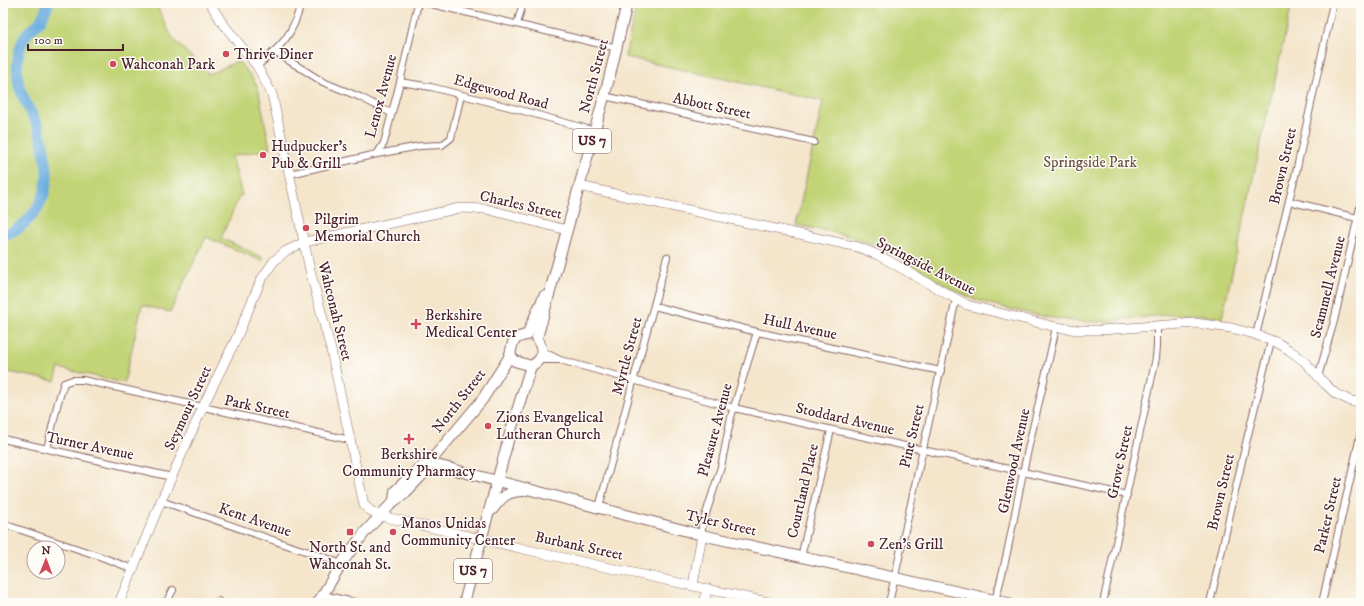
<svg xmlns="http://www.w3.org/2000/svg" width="1364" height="606" viewBox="0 0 1364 606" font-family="'IM FELL DW Pica',serif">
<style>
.green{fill:#c3d477;stroke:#867a51}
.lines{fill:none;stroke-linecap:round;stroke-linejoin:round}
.river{stroke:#69acde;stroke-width:11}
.street-casing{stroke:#866463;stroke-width:8}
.secondary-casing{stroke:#866463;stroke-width:10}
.primary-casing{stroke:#866463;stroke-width:12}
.street{stroke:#fff;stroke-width:6}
.secondary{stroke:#fff;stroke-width:9}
.primary{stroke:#fff;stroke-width:10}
.poi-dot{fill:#d1495b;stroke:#fdfcf7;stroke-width:1.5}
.labels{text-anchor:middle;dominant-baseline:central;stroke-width:3;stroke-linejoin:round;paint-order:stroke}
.shield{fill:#fdfcf7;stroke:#806168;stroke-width:1}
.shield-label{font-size:14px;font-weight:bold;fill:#4a1f2b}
.poi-label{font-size:15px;fill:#4a1f2b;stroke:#fdfcf7;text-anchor:start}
.street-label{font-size:15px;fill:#4a1f2b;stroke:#fdfcf7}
.park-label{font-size:15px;fill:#6e5542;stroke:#fdfcf7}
</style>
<rect width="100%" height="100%" fill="#fdfcf7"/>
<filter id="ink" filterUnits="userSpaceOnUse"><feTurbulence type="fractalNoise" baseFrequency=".025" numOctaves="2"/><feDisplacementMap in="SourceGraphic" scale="8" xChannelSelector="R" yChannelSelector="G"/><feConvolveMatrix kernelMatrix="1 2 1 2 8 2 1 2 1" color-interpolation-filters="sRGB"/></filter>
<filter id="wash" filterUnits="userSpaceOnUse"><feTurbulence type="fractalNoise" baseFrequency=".012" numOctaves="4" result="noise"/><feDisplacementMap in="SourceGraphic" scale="16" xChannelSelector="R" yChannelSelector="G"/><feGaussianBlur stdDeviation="0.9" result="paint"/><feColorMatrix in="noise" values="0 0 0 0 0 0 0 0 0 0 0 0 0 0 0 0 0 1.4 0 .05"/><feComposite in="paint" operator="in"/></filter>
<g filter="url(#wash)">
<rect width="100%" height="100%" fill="#f4e5cb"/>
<g class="green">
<polygon points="3,3 155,3 173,39 209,74 238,61 251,76 258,88 270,149 232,156 242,196 240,195 221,238 264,258 262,261 206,237 170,312 142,305 124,383 59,368 55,381 3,371"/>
<path d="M637,3h655l-70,315c-12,-2 -24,-4 -36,-4 -31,0 -61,7 -91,8 -34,0 -68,-9 -101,-17 -41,-10 -74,-37 -111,-56 -27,-14 -58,-18 -87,-24l27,-124 -198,-44z"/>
</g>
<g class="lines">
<path class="river" d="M3,235c25,-7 42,-31 44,-57 1,-11 -5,-40 -9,-51 -6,-15 -19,-32 -20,-48 -2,-13 0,-32 8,-44 4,-6 11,-9 15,-15 3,-5 5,-12 8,-17"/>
</g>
</g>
<g filter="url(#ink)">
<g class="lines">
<defs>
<g id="street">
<polyline points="427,3 617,48"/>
<polyline points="517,24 523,3"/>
<polyline points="275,52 323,82 360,97 391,113"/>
<path d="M257,66c25,-20 36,-31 44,-63"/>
<polyline points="400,82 431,87 513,108 595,131"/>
<path d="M604,96c70,16 140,31 210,46"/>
<polyline points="377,154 420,146 442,145 451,138 461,95"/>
<polyline points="290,174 377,154 384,143 400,82 418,3"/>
<polyline points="1289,201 1361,219"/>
<polyline points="654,306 757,332 941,371"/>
<polyline points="1256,335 1297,168 1333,3"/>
<polyline points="542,351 560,360 734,408 1127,495"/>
<polyline points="539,360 558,360"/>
<polyline points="1318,377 1334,321 1361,203"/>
<polyline points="3,439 172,477"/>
<polyline points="47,449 58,402 64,383 72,380 83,380 350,440"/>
<polyline points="161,501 287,545 321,556 341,564"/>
<polyline points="599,507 667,257"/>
<polyline points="3,524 99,556 133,569"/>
<polyline points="702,535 702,526 721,467 731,417 757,332"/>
<polyline points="801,557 831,430"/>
<polyline points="323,595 358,603"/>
<path d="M995,600c13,-42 19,-85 28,-127 10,-49 23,-97 33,-146"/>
<polyline points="166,603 173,590"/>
<polyline points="217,603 218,601"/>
<polyline points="889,603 956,299"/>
<polyline points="1103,603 1156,358 1157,346 1157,325"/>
<polyline points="1210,603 1246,443 1271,341"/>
<polyline points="1322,603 1361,432"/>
</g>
<g id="secondary">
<polyline points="210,3 221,21 257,66 272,94 310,270 331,350 364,505 371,511 381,516 541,553 772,603"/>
<polyline points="579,186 858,247 878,255 967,305 1056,327 1078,330 1101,330 1195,323 1231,328 1254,334 1278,343 1289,350 1304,361 1325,384 1336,394 1351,401 1361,403"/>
<polyline points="693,585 702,535"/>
<polyline points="119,603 161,501 206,400 237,337 261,280 274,261 286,251 305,242 460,208 486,209 567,230"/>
<polyline points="704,603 707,589"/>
</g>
<g id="primary">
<polyline points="527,335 544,296"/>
<path d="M510,355l5,6 16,5c13,-7 13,-15 6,-28l72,-259 18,-76"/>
<polyline points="429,463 702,535 1008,603"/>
<polyline points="394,501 395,491 417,470 422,467"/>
<path d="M492,510c10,-13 15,-19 32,-19"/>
<path d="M318,603l23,-39 24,-32 29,-31 9,-6 22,-23 4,-9 53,-63 26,-41c7,-12 -1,-21 19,-24"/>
<polyline points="464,603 511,430 531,366"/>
</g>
</defs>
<use href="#street" class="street-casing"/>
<use href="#secondary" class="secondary-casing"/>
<use href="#primary" class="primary-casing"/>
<use href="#street" class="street"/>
<use href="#secondary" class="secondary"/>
<use href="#primary" class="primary"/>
</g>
</g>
<g class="poi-dot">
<circle cx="226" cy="54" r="4"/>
<circle cx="113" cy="64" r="4"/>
<circle cx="263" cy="155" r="4"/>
<circle cx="306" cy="228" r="4"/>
<path d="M414 318h4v4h4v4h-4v4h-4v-4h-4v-4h4z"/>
<circle cx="488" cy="426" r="4"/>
<path d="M407 433h4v4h4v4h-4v4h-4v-4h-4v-4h4z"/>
<rect x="346" y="528" width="8" height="8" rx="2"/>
<circle cx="393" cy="532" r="4"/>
<circle cx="871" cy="544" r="4"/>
</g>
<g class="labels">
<g class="shield">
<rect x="573" y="129" width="38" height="24" rx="3"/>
<rect x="454" y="559" width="38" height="24" rx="3"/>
</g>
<g class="shield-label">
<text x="592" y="141">US 7</text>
<text x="473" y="571">US 7</text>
</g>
<g class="poi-label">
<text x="234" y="54">Thrive Diner</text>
<text x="121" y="64">Wahconah Park</text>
<text x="271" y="146">Hudpucker's<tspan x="271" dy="17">Pub &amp; Grill</tspan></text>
<text x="314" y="219">Pilgrim<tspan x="314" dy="17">Memorial Church</tspan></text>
<text x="425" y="315">Berkshire<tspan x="425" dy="17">Medical Center</tspan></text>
<text x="496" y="417">Zions Evangelical<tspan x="496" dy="17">Lutheran Church</tspan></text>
<text x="409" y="454" text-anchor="middle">Berkshire<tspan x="409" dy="17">Community Pharmacy</tspan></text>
<text x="401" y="523">Manos Unidas<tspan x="401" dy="17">Community Center</tspan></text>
<text x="879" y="544">Zen's Grill</text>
<text x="350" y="547" text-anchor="middle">North St. and<tspan x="350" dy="17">Wahconah St.</tspan></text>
</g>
<g class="street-label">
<text transform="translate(594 76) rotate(-75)">North Street</text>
<text transform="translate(501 92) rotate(15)">Edgewood Road</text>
<text transform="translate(381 96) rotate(-75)">Lenox Avenue</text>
<text transform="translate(712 106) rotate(12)">Abbott Street</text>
<text transform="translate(1283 166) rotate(-77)">Brown Street</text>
<text transform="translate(521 205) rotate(13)">Charles Street</text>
<text transform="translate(926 266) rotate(27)">Springside Avenue</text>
<text transform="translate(1328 287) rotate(-76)">Scammell Avenue</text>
<text transform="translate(335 311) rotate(76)">Wahconah Street</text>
<text transform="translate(800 327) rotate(12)">Hull Avenue</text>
<text transform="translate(627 356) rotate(-75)">Myrtle Street</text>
<text transform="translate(459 401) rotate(-52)">North Street</text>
<text transform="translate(257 407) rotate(12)">Park Street</text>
<text transform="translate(188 408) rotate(-65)">Seymour Street</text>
<text transform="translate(845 419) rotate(13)">Stoddard Avenue</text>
<text transform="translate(715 430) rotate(-75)">Pleasure Avenue</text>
<text transform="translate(912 436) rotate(-77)">Pine Street</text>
<text transform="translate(90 446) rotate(12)">Turner Avenue</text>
<text transform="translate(1014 461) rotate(-78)">Glenwood Avenue</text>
<text transform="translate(1120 462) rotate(-78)">Grove Street</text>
<text transform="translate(803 491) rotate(-77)">Courtland Place</text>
<text transform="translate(1221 492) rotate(-77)">Brown Street</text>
<text transform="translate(1328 515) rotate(-77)">Parker Street</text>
<text transform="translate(255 520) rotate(19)">Kent Avenue</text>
<text transform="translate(721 523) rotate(13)">Tyler Street</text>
<text transform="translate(579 546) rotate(12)">Burbank Street</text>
</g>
<g class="park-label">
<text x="1090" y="162">Springside Park</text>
</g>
</g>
<rect width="1364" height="606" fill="none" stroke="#fdfcf7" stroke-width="16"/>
<g transform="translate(46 560) rotate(1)"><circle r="19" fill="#fdfcf7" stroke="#b5a4a5"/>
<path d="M0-3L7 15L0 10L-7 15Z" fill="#d1495b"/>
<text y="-6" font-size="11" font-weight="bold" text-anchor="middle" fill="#4a1f2b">N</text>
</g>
<path d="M28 44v6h95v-6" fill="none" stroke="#4a1f2b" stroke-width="2"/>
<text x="34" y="44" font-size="12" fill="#4a1f2b" stroke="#fdfcf7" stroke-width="3" paint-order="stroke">100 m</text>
</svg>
